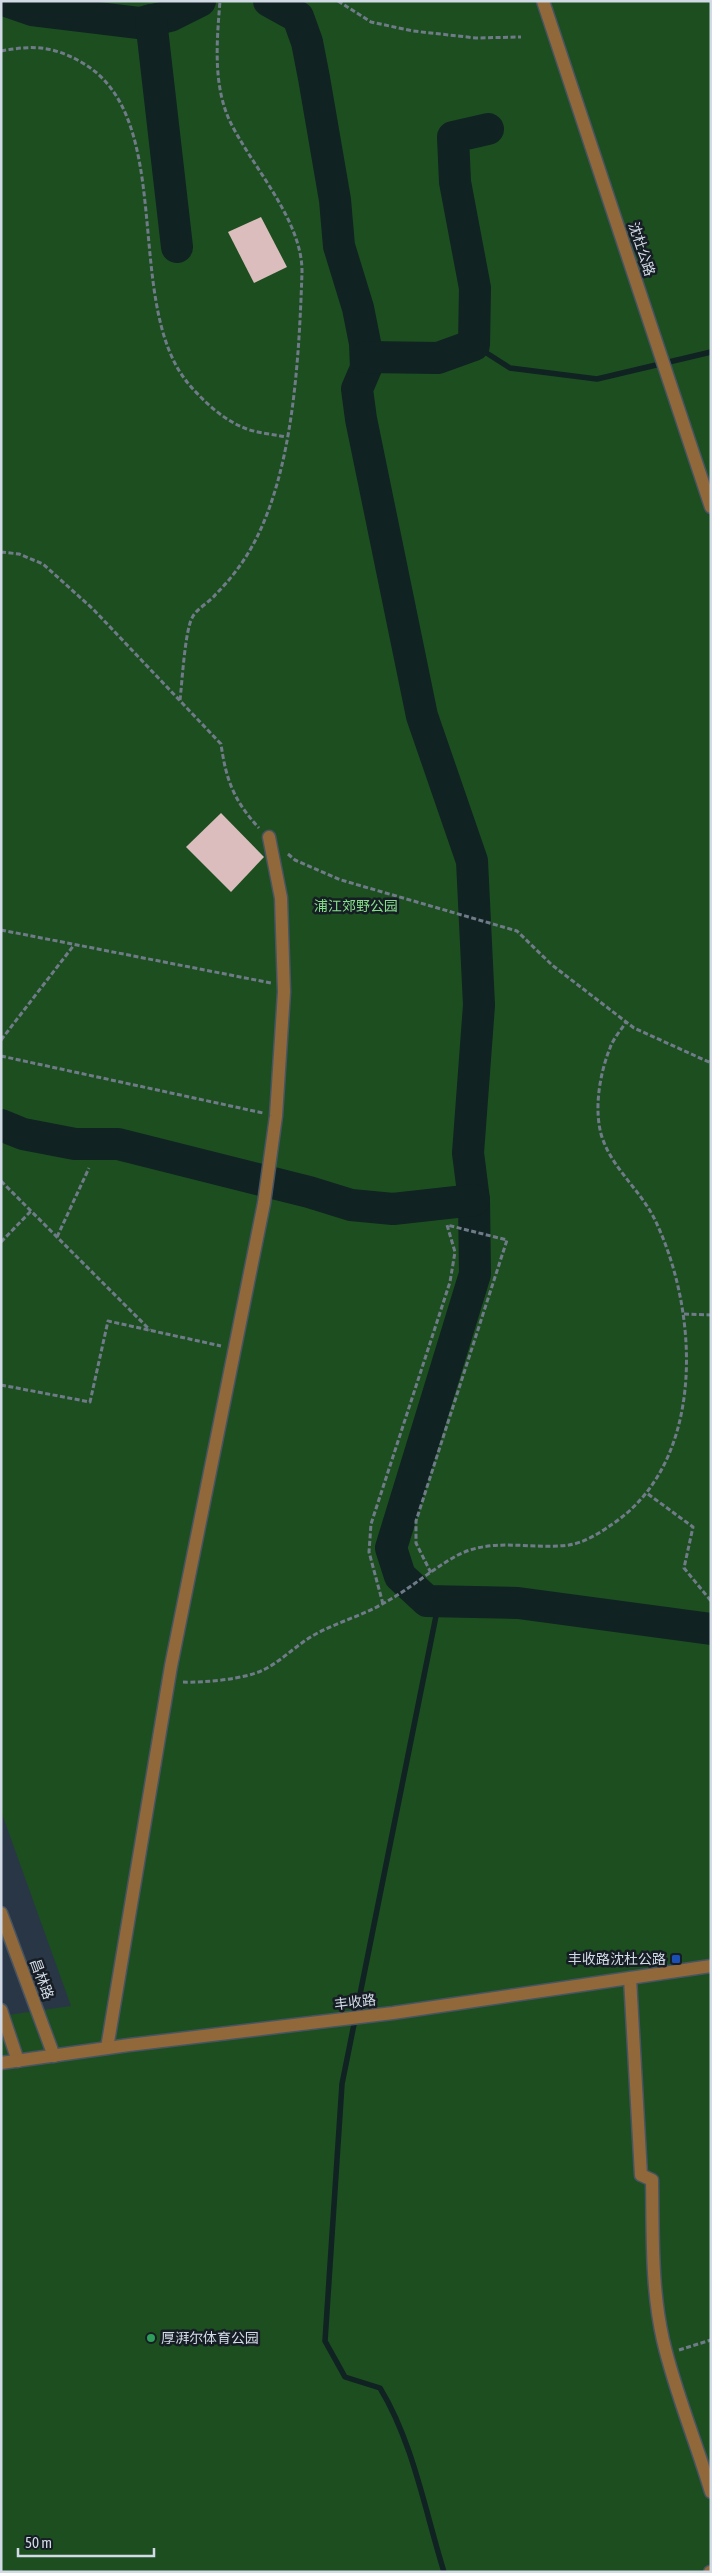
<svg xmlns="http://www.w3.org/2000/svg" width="712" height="2573" viewBox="0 0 712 2573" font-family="'Asap Condensed','Noto Sans SC',sans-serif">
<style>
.green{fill:#1c4e20}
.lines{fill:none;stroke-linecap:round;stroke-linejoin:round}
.stream{stroke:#102222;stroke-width:5.5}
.river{stroke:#102222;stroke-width:32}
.building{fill:#dabdbc}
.minor-casing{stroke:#475463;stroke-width:15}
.path{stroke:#707b89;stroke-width:3;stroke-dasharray:5 2.5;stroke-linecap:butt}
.minor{stroke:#90683a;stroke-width:12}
.transit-dot{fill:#1a4fb4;stroke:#171d24;stroke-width:2}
.leisure-dot{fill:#2e9e5b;stroke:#171d24;stroke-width:2}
.labels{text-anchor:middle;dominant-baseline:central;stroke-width:5;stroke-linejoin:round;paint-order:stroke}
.street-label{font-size:14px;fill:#d2dbe5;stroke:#171d24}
.park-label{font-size:14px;fill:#84e088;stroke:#171d24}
.poi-label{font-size:14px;fill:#d2dbe5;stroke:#171d24;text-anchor:end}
</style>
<rect width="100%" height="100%" fill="#293646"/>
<polygon class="green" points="1,1 711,1 711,2572 1,2572 1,2016 71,2006 1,1811"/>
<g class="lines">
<g class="stream">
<polyline points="474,345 510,368 597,379 711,352"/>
<path d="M439,1601l-97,483 -17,257 20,36 35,11c33,54 45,123 64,184"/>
</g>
<g class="river">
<polyline points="6,1 32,10 139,23 170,16 200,1"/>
<polyline points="269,1 298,17 307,42 314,78 335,200 339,246 358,308 365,343 366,368 357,389 361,419 422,716 472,861 479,1005 468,1153 474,1200 475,1274 391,1548 400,1576 427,1601 518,1603 711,1629"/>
<polyline points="151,20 177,247"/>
<polyline points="366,357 438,358 474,345 475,288 455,182 453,137 488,129"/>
<polyline points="1,1125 23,1134 75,1144 118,1144 309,1192 351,1205 393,1209 474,1200"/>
</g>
</g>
<g class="building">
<polygon points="261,217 287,267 254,283 228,232"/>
<polygon points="221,813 264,857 231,892 186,847"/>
</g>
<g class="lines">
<defs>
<g id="minor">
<polyline points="543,1 711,507"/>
<polyline points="1,1913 54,2056"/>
<path d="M630,1978l11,197 11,5c1,54 -1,107 11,160 12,52 33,101 48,152"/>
<polyline points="1,2010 18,2061"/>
<polyline points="107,2048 171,1666 264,1203 276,1116 284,992 281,898 269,837"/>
<polyline points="1,2063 129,2045 393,2013 711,1966"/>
<polyline points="710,2572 711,2572"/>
</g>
</defs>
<use href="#minor" class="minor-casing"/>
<g class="path">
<polyline points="338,1 371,22 413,31 476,38 521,37"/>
<path d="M1,51c32,-6 52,-5 80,11 97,54 41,238 106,320 14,17 34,36 55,45 13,6 30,7 44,10"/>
<path d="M1,552l18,2 24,10 50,45 128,135c5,36 13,57 38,84"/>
<path d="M180,700c2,-17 5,-69 12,-82 4,-9 18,-16 24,-24 16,-16 30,-35 40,-55 38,-75 43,-183 46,-266 1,-54 -53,-109 -74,-156 -15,-36 -11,-78 -8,-116"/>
<polyline points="288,854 295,860 341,880 517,931 552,965 634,1028 711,1063"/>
<polyline points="1,930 271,983"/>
<polyline points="1,1040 74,945"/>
<polyline points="1,1056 263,1113"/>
<polyline points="1,1181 150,1330"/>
<polyline points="57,1237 89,1168"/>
<polyline points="1,1242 31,1211"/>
<polyline points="684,1314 711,1315"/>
<polyline points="1,1385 90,1402 108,1321 221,1346"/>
<polyline points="648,1494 693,1527 684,1568 711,1601"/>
<polyline points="383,1604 369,1552 371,1524 450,1282 455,1252 447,1225 507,1240 416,1521 416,1543 431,1573"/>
<path d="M183,1682c19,1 63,-3 80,-12 19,-9 33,-25 51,-35 23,-13 48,-19 70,-32 26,-14 48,-34 74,-48 35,-18 74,-5 111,-10 14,-2 31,-12 42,-20 95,-62 89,-212 44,-305 -15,-31 -44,-52 -54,-86 -7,-27 -1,-61 9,-86 3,-9 11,-18 16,-26"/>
<polyline points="679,2350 711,2340"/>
</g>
<use href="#minor" class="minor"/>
</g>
<rect class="transit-dot" x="671" y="1954" width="10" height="10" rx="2.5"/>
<circle class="leisure-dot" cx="151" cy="2338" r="5"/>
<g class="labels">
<g class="street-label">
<text transform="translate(642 249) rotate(72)">沈杜公路</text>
<text transform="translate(42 1979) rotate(70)">昌林路</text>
<text transform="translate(355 2002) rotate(-7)">丰收路</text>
</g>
<g class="park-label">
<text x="356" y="906">浦江郊野公园</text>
</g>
<g class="poi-label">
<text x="666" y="1959">丰收路沈杜公路</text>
<text x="161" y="2338" text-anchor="start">厚湃尔体育公园</text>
</g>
</g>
<rect width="712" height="2573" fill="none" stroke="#d2dbe5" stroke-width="5"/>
<path d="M18 2548v8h136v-8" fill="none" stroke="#d2dbe5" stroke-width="2.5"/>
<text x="25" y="2548" font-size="15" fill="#d2dbe5" stroke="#171d24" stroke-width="4" paint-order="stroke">50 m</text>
</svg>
